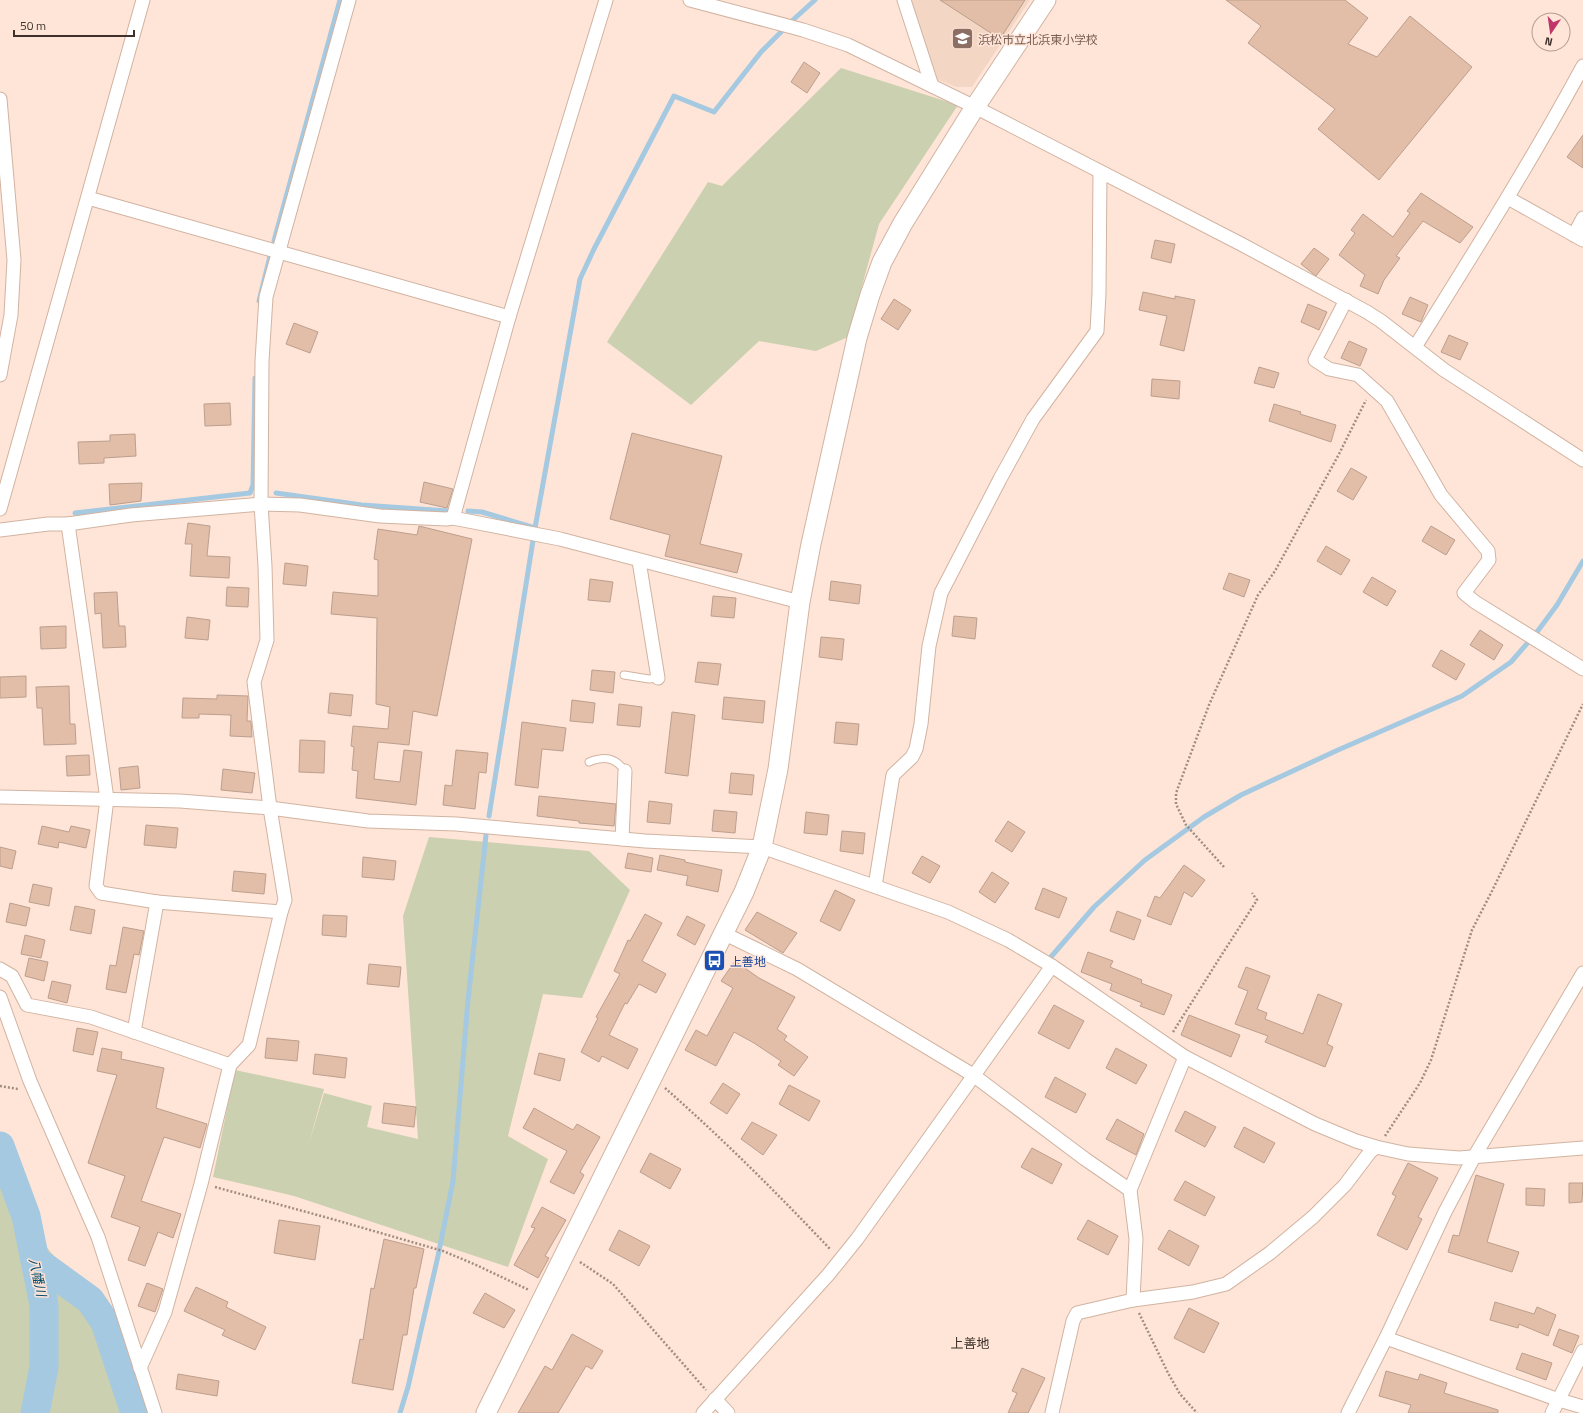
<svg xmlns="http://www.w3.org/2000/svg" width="1583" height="1413" viewBox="0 0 1583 1413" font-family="'Titillium Web','Noto Sans JP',sans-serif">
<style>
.built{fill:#f4d6c5}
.green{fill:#cad0b0}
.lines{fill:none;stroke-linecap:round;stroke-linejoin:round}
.stream{stroke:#a5c9e1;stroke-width:5}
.river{stroke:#a5c9e1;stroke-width:29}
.building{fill:#e2bda7;stroke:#bc9f8e}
.lane-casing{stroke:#d1b3a1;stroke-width:9}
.street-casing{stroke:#d1b3a1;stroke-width:15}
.secondary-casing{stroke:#d1b3a1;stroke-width:21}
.path{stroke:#a08d82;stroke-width:2.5;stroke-dasharray:2 2;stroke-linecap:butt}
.lane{stroke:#fff;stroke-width:7}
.street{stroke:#fff;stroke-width:13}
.secondary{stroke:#fff;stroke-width:19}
.labels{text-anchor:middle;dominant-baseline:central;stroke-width:3;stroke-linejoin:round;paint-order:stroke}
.education-label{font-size:12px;fill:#785e54;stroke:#ffe5d7;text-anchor:start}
.transit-label{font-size:12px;fill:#164399;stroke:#ffe5d7;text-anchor:start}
.water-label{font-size:13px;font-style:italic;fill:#074b6b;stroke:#ffe5d7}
.neighbourhood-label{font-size:13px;fill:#3d312a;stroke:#ffe5d7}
</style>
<rect width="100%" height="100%" fill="#ffe5d7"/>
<polygon class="built" points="910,0 1030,0 972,87 956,87 931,77"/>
<g class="green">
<polygon points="841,68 958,105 879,224 848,337 816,351 759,341 691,405 607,342 708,182 722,186"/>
<polygon points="429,837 589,851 630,890 582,998 543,994 508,1136 548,1159 508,1267 294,1196 213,1177 235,1070 324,1089 308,1147 324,1093 372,1106 367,1127 418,1139 403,916"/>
<polygon points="0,1184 4,1194 65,1270 97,1317 128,1413 0,1413"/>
</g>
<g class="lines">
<g class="stream">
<polyline points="274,241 340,0"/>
<polyline points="259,301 270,256"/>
<polyline points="276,493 362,505 448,511"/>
<polyline points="468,511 482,512 535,528"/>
<polyline points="75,513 250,493 253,485 255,378"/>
<polyline points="489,816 535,528 580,279 594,249 674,96 714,112 761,52 794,19 815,0"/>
<polyline points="1050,958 1094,907 1145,860 1204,817 1241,795 1338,750 1462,696 1511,662 1537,632 1557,605 1583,561"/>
<polyline points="400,1413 408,1387 438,1256 453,1181 468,1000 486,835"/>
</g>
<g class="river">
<polyline points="0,1146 26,1216 44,1305 44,1367 35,1413"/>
<polyline points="35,1260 90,1300 105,1322 135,1413"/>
</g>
</g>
<g class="building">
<polygon points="940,0 1025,0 1000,39"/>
<polygon points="1226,0 1345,0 1368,18 1348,44 1377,57 1410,16 1472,67 1379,180 1318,129 1335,109 1248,43 1261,26"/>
<polygon points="804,62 820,73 807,93 791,82"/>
<polygon points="1583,135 1583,168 1567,157"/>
<polygon points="1421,193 1473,227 1460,243 1423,221 1396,256 1400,258 1384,280 1378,294 1360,286 1365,275 1339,255 1355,233 1351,230 1363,214 1393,237 1410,213 1407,211"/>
<polygon points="1155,240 1175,244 1171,263 1151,258"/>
<polygon points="1314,248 1329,259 1316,276 1301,264"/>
<polygon points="1143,292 1175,299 1175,296 1195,300 1184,351 1160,345 1167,316 1139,310"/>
<polygon points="1410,297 1428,305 1421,322 1402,314"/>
<polygon points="894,299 911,310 898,330 881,319"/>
<polygon points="1308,304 1327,312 1319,330 1301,322"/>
<polygon points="294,323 318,332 310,353 286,344"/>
<polygon points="1449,335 1468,343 1460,360 1441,352"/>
<polygon points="1349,341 1367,349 1360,366 1341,358"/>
<polygon points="1259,367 1279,373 1274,388 1254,383"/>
<polygon points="1152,379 1180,381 1179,399 1151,396"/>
<polygon points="230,403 231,425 205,426 204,404"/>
<polygon points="1274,404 1301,412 1300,414 1336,425 1331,442 1269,421"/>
<polygon points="632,433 722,456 700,544 742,554 737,573 665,556 670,535 610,519"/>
<polygon points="135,434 136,456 104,458 104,463 79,464 78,442 110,441 110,435"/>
<polygon points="1351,468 1367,477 1353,500 1337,491"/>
<polygon points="424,482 453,489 447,508 420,502"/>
<polygon points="142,483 141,501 110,505 109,484"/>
<polygon points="188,523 210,526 207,556 230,557 229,578 190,576 192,544 185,544"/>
<polygon points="419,526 472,539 437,716 413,711 409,745 378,742 374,779 400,782 404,750 422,752 416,805 356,798 358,771 352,770 354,747 351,746 353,726 388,729 390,707 376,704 377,618 331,614 333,592 378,596 378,560 374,559 378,529 417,535"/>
<polygon points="1431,526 1455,540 1446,555 1422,541"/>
<polygon points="1326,546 1350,560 1341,575 1317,561"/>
<polygon points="285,563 308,566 306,586 283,584"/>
<polygon points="1229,573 1250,580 1244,597 1223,589"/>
<polygon points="1372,577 1396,591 1387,606 1363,592"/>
<polygon points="590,579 613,582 610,602 588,600"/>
<polygon points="831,581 861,585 859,604 829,600"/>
<polygon points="227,587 249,588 248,607 226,606"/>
<polygon points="117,592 119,626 125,626 126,647 103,648 101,613 95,614 94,593"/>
<polygon points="713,596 736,598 734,618 711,616"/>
<polygon points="954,616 977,618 975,639 952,636"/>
<polygon points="187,617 210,620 208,640 185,638"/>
<polygon points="66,626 66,648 41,649 40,627"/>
<polygon points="1480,630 1503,645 1494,660 1470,645"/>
<polygon points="821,637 844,639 842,660 819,657"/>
<polygon points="1441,650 1465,664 1456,680 1432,666"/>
<polygon points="698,662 721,664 718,685 695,682"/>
<polygon points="592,670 615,672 613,693 590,690"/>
<polygon points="26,676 26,697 0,698 0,677"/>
<polygon points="69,686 70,724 75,724 76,744 44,745 42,708 37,708 36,687"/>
<polygon points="330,693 353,695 351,716 328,713"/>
<polygon points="217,695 248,696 247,721 251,721 252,737 230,736 231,715 199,714 199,718 182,718 183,698 217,699"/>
<polygon points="724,697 765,701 763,723 722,719"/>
<polygon points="572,700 595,703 593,723 570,721"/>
<polygon points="619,704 642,707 640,727 617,725"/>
<polygon points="672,712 695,715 688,776 665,773"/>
<polygon points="522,722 566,728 563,751 542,749 538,788 515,785"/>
<polygon points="836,722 859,724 857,745 834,743"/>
<polygon points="300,740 325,741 324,773 299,772"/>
<polygon points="456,750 488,753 486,773 479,772 475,809 443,805 445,785 452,786"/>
<polygon points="89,755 90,775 67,776 66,756"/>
<polygon points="138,766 140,788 121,790 119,768"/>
<polygon points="223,769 255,773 252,793 221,790"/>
<polygon points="731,773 754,775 752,795 729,793"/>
<polygon points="539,796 616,804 614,826 579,823 579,821 537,816"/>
<polygon points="649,801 672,804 670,824 647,822"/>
<polygon points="714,810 737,812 735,833 712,831"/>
<polygon points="806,812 829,815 827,835 804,833"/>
<polygon points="1008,821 1025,832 1012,852 995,841"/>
<polygon points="146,825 178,828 176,848 144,845"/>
<polygon points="42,826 69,832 71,826 90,830 86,848 59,842 58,848 38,844"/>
<polygon points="842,831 865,833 863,854 840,851"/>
<polygon points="0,847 16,851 12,869 0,866"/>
<polygon points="628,853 653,858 651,872 625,868"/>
<polygon points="660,855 685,860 685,862 722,870 718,892 686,885 688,876 657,870"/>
<polygon points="922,856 940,866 930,883 912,873"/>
<polygon points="363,857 396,861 394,880 362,877"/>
<polygon points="1184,865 1205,880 1192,897 1184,892 1171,925 1147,916 1155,896 1160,898"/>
<polygon points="234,871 266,874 264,894 232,891"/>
<polygon points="992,872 1009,883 995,903 979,892"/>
<polygon points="33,884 52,888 49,906 29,902"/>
<polygon points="1043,888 1067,898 1059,918 1035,909"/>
<polygon points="835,890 855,900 840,931 820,921"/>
<polygon points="10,903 30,908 26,926 6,922"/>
<polygon points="75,906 95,910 91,934 70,930"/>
<polygon points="1117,911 1141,920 1134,940 1110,931"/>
<polygon points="757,912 797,933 783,953 745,930"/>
<polygon points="645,914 662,923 642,961 666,974 656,993 639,984 627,1004 625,1003 609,1035 638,1049 628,1069 602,1056 599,1062 581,1052 598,1018 596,1017 620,974 614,971 628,940 630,941"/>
<polygon points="323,915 347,916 346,937 322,935"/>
<polygon points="687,916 705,925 695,945 677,935"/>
<polygon points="123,927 144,931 139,955 134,954 126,993 106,989 110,965 116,966"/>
<polygon points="25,935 45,940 41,958 21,954"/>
<polygon points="1088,952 1113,961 1110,967 1142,980 1141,983 1172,995 1164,1015 1140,1006 1142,1003 1110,990 1112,984 1081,972"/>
<polygon points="29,958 48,962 44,981 25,976"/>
<polygon points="735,961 759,978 795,997 777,1029 787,1036 784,1040 808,1057 794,1076 778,1065 781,1061 754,1043 734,1032 716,1066 685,1050 696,1030 707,1036 733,988 721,981"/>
<polygon points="369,964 401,967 399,987 367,984"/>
<polygon points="1246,967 1270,976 1257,1009 1267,1013 1265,1019 1303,1034 1318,994 1342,1004 1327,1044 1333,1047 1325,1067 1265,1042 1268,1036 1235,1024 1248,991 1238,987"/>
<polygon points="52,981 71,985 67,1003 48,998"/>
<polygon points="1054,1005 1084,1021 1069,1049 1038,1033"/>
<polygon points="1189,1015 1240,1035 1231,1057 1181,1035"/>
<polygon points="77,1028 98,1032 93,1055 73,1051"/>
<polygon points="267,1038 299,1041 297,1061 265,1058"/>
<polygon points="102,1048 122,1052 121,1059 164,1068 156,1108 207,1124 200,1148 164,1137 141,1201 181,1214 173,1238 158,1232 145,1266 128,1260 140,1227 111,1217 125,1176 88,1163 117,1075 97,1071"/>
<polygon points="1116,1048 1147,1065 1136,1084 1106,1068"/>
<polygon points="539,1053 565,1059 560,1081 534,1074"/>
<polygon points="315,1054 347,1058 345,1078 313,1074"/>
<polygon points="1055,1077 1086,1094 1076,1113 1045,1097"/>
<polygon points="723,1083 740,1094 727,1114 710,1103"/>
<polygon points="789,1085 820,1101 809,1121 779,1104"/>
<polygon points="384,1103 416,1107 414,1127 382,1123"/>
<polygon points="534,1108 573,1130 577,1124 600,1137 580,1172 584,1175 574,1194 550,1182 567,1151 523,1128"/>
<polygon points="1185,1111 1216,1127 1205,1147 1175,1131"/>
<polygon points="1117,1119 1144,1134 1136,1155 1106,1139"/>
<polygon points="752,1122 777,1135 763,1155 741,1139"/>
<polygon points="1244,1127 1275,1143 1264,1163 1234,1147"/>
<polygon points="1032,1148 1062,1164 1052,1184 1021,1167"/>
<polygon points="650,1153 681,1169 670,1189 640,1172"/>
<polygon points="1408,1163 1438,1178 1418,1217 1422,1219 1407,1250 1377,1235 1396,1196 1392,1194"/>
<polygon points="1476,1175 1504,1184 1487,1242 1519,1252 1512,1272 1448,1252 1453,1235 1459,1236"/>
<polygon points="1185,1181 1215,1197 1205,1216 1174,1200"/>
<polygon points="1569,1183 1583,1183 1582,1202 1569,1203"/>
<polygon points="1526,1188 1545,1189 1544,1206 1526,1205"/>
<polygon points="542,1207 566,1220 545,1256 549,1258 538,1278 514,1265 535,1228 531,1227"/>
<polygon points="279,1220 320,1226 315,1260 274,1253"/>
<polygon points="1088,1220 1118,1236 1108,1255 1077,1239"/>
<polygon points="619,1230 650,1246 639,1266 609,1250"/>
<polygon points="1169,1230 1199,1246 1189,1266 1158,1249"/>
<polygon points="384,1239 424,1249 416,1288 414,1288 407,1335 403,1335 393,1390 352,1383 360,1339 363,1340 371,1288 374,1289"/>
<polygon points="147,1283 163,1289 155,1312 138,1306"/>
<polygon points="196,1287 228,1302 226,1307 266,1327 255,1350 222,1335 225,1330 184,1311"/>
<polygon points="485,1293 515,1310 504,1328 473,1313"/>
<polygon points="1495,1302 1534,1314 1537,1307 1556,1315 1548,1336 1519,1324 1518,1328 1490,1320"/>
<polygon points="1189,1308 1219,1323 1204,1353 1174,1338"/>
<polygon points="1559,1329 1579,1336 1572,1353 1553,1345"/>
<polygon points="572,1334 603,1351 592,1369 586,1366 558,1413 518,1413 545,1366 552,1370"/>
<polygon points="1522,1353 1552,1363 1546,1380 1516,1369"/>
<polygon points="1022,1368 1045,1378 1028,1413 1008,1413 1017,1393 1012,1391"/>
<polygon points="1386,1371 1418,1380 1420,1374 1447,1383 1444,1393 1498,1410 1498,1413 1408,1413 1411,1405 1379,1396"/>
<polygon points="178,1374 219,1381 217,1396 176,1389"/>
</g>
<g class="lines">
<defs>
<g id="lane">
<polyline points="624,675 649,679 658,678"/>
<path d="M589,762c15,-6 26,-5 36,9"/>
</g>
<g id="street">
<polyline points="690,0 803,30 848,45 975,107 1241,244 1367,312 1381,321 1444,370 1583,460"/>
<polyline points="904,0 932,86"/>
<polyline points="0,99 14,260 11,315 0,375"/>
<polyline points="88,198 509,317"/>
<polyline points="1508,198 1583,240"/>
<polyline points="1574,235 1583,218"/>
<polyline points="1346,300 1315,360 1329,369 1358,375 1387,401 1441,495 1488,551 1489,560 1464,593 1475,602 1583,669"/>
<path d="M1415,347c58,-93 116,-185 168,-281"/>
<polyline points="0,509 143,0"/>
<polyline points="453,518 509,317 606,0"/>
<polyline points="68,524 107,799 96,886 101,893 157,902"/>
<polyline points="0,530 48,524 68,524 131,515 261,504 300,505 380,516 446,519 453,518 560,539 800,602"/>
<polyline points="639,561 658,678"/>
<polyline points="0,797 180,801 270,808 368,821 456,824 645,841 762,847 948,912 1008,940 1052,966 1185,1057 1315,1124 1356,1141 1376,1147 1408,1154 1459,1158 1583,1148"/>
<polyline points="622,839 625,771"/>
<polyline points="875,886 893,775 912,757 916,749 921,724 929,646 941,593 1000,479 1033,419 1097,331 1099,293 1100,172"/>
<polyline points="723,933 797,969 973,1075 1085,1159 1130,1190"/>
<polyline points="0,969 12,976 27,1005 91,1017 230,1065"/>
<polyline points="0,997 30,1081 98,1237 155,1413"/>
<polyline points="134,1032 157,902 281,912"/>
<polyline points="1133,1300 1136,1239 1130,1190 1185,1057"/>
<polyline points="1386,1338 1559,1400 1583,1407"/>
<polyline points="140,1368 165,1312 201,1184 230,1065 249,1045 281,912 285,900 270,808 254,682 267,640 265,566 261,504 262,361 266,297 349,0"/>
<polyline points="715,1399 728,1413"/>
<polyline points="703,1413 828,1275 857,1239 1052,966"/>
<polyline points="1052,1413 1073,1321 1077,1313 1133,1300 1193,1292 1226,1284 1270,1253 1313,1217 1345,1185 1370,1152 1376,1147"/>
<polyline points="1348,1413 1386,1338 1445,1212 1474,1157 1583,973"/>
<polyline points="1552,1413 1583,1351"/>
</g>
<polyline id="secondary" points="486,1413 744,892 762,847 778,769 800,602 811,544 857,338 870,295 882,262 903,223 975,107 1046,0"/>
</defs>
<use href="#lane" class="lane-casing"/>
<use href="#street" class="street-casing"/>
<use href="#secondary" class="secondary-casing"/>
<g class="path">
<polyline points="1224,867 1186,825 1176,804 1176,793 1209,705 1258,595 1275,571 1339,454 1366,400"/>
<polyline points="1173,1032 1219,959 1257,900 1252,893"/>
<polyline points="0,1086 18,1089"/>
<path d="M665,1088c58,51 112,105 165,161"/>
<polyline points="1385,1136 1420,1083 1431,1060 1472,930 1492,891 1583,704"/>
<polyline points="215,1187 332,1219 443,1251 474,1264 529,1290"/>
<polyline points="580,1262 613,1284 706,1390"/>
<polyline points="1139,1313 1168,1373 1180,1394 1197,1413"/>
</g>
<use href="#lane" class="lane"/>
<use href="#street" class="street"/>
<use href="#secondary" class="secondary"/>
</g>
<defs>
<symbol id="school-square" viewBox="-11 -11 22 22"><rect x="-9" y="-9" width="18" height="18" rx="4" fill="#8d6e63" stroke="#ffe5d7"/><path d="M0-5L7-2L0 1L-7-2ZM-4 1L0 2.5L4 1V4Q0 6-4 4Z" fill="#fff"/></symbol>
<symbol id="bus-square" viewBox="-11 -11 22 22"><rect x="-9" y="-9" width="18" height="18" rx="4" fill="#1a4fb4" stroke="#ffe5d7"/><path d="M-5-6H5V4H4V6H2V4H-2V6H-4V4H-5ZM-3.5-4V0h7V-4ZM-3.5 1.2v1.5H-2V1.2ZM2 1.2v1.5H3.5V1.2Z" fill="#fff"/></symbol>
</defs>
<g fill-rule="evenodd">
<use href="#school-square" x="950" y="26" width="25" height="25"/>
<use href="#bus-square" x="702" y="948" width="25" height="25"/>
</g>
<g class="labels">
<g class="education-label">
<text x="978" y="39">浜松市立北浜東小学校</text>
</g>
<g class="transit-label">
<text x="730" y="961">上善地</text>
</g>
<g class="water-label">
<text transform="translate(38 1277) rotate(78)">八幡川</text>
</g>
<g class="neighbourhood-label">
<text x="970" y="1343">上善地</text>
</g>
</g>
<g transform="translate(1551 32) rotate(193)"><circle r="19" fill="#ffe5d7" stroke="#b19d92"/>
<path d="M0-3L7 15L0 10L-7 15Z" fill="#c03469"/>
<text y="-6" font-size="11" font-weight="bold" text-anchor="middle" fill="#3d312a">N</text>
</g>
<path d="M14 30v6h120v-6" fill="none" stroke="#3d312a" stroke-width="2"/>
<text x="20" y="30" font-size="12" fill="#3d312a" stroke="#ffe5d7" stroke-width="3" paint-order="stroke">50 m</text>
</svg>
